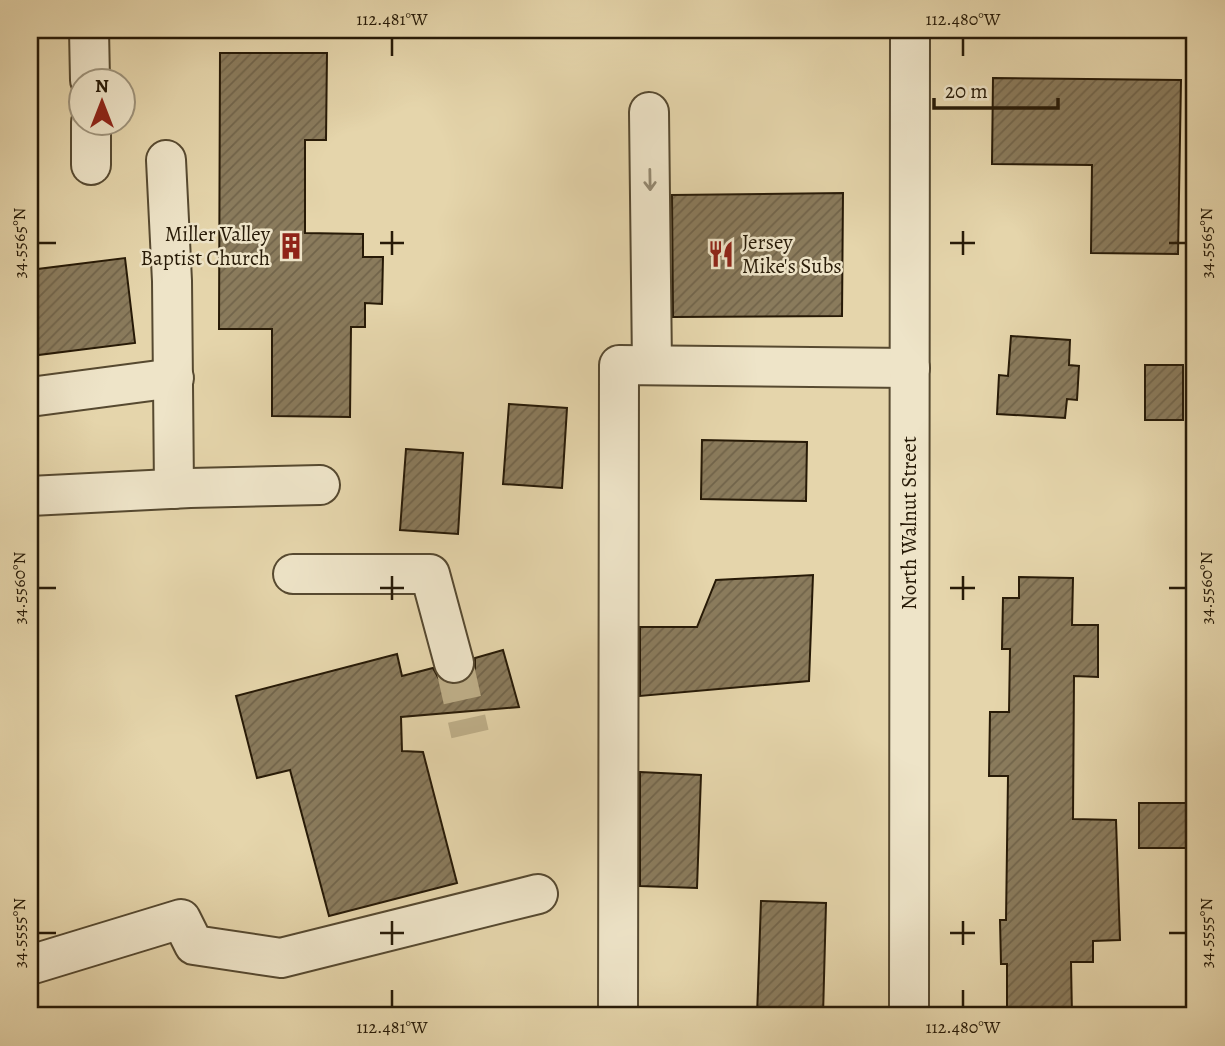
<svg xmlns="http://www.w3.org/2000/svg" width="1225" height="1046" viewBox="0 0 1225 1046" font-family="Alegreya,serif">
<style>
.building{fill:url(#building-hatch);stroke:#271a07;stroke-width:2}
.lines{fill:none;stroke-linecap:round;stroke-linejoin:round}
.minor-tunnel{stroke:#bfb08a;stroke-width:38;stroke-dasharray:38 19;stroke-linecap:butt}
.minor-casing{stroke:#564930;stroke-width:42}
.minor{stroke:#eee4c8;stroke-width:38}
.oneway{stroke:#948971}
.ticks{fill:none;stroke:#271a07;stroke-width:2.5}
.labels{text-anchor:middle;dominant-baseline:central;stroke-width:5;stroke-linejoin:round;paint-order:stroke}
.poi-label{font-size:21px;fill:#271a07;stroke:#eee4c8;text-anchor:end}
.street-label{font-size:21px;fill:#271a07;stroke:#eee4c8}
.neatline{fill:none;stroke:#271a07;stroke-width:2.5}
.ticks-label{font-size:18px;text-anchor:middle;fill:#271a07}
</style>
<defs>
<pattern id="building-hatch" width="6" height="6" patternUnits="userSpaceOnUse" patternTransform="scale(1.75)"><rect width="6" height="6" fill="#8a7b5c"/><path d="M-1 1l2-2M0 6l6-6M5 7l2-2" fill="none" stroke="#71644a"/></pattern>
</defs>
<rect width="100%" height="100%" fill="#e5d5ab"/>
<filter id="stains"><feTurbulence type="fractalNoise" baseFrequency=".00286" numOctaves="4"/><feColorMatrix values="0 0 0 0 .2 0 0 0 0 .09 0 0 0 0 .02 0 0 0 .5 -.17"/></filter>
<radialGradient id="worn" r=".72"><stop offset=".6" stop-color="#630" stop-opacity="0"/><stop offset="1" stop-color="#630" stop-opacity=".3"/></radialGradient>
<g class="building">
<polygon points="220,53 327,53 326,140 305,140 305,233 363,234 363,257 383,257 382,304 365,303 365,327 351,327 350,417 272,416 272,329 219,329"/>
<polygon points="993,78 1181,80 1178,254 1091,253 1092,165 992,164"/>
<polygon points="843,193 842,316 673,317 672,195"/>
<polygon points="125,258 135,343 30,356 30,270"/>
<polygon points="1011,336 1070,340 1069,365 1079,366 1077,400 1067,399 1065,418 997,414 999,375 1008,376"/>
<rect x="1145" y="365" width="38" height="55"/>
<polygon points="509,404 567,408 562,488 503,484"/>
<polygon points="702,440 807,442 806,501 701,499"/>
<polygon points="406,449 463,453 458,534 400,530"/>
<polygon points="813,575 809,681 640,696 640,627 697,627 716,580"/>
<polygon points="1019,577 1073,578 1072,625 1098,625 1098,677 1074,676 1073,819 1116,820 1120,940 1093,941 1093,962 1071,962 1072,1016 1007,1016 1007,964 1001,964 1000,920 1006,920 1008,776 989,776 990,712 1009,712 1010,649 1002,649 1003,598 1019,598"/>
<polygon points="503,650 519,707 401,717 402,751 423,752 457,883 329,916 290,770 257,778 236,696 397,654 402,676 433,668 439,679 449,684 459,684 470,678 475,668 475,658"/>
<polygon points="640,772 701,775 697,888 640,886"/>
<rect x="1139" y="803" width="48" height="45"/>
<polygon points="761,901 826,903 823,1016 757,1016"/>
</g>
<g class="lines">
<polyline class="minor-tunnel" points="454,663 470,734"/>
<defs>
<g id="minor">
<polyline points="89,30 90,80"/>
<polyline points="649,112 652,365"/>
<polyline points="91,122 91,165"/>
<polyline points="166,160 172,281 174,489"/>
<polyline points="30,397 174,378"/>
<polyline points="30,496 190,488 320,485"/>
<polyline points="293,574 430,574 454,663"/>
<polyline points="30,965 181,919 194,945 281,958 538,894"/>
<polyline points="618,1016 619,365 910,368"/>
<polyline points="909,1016 910,30"/>
</g>
</defs>
<use href="#minor" class="minor-casing"/>
<use href="#minor" class="minor"/>
</g>
<defs><path id="oneway-shaft" d="M-6 0H5M1.5-3L5.5 0L1.5 3" fill="none" stroke-width="1.6" stroke-linecap="round" stroke-linejoin="round" transform="scale(1.75)"/></defs>
<use class="oneway" href="#oneway-shaft" transform="translate(650 180) rotate(89)"/>
<path class="ticks" d="M392,38v18M963,38v18M392,231v24M963,231v24M38,243h18M380,243h24M950,243h25M1169,243h17M392,576v24M963,576v24M38,588h18M380,588h24M950,588h25M1169,588h17M392,921v24M963,921v24M38,933h18M380,933h24M950,933h25M1169,933h17M392,990v17M963,990v17"/>
<defs>
<symbol id="building-bare" viewBox="-9 -9 18 18"><path d="M-4-6H4V6H1V3H-1V6H-4ZM-2.5-4.3h1.7v1.8h-1.7ZM.8-4.3h1.7v1.8H.8ZM-2.5-1h1.7V.8h-1.7ZM.8-1h1.7V.8H.8Z" fill="#8f2418" stroke="#eee4c8" stroke-width="2.5" paint-order="stroke"/></symbol>
<symbol id="restaurant-bare" viewBox="-9 -9 18 18"><path d="M-5-6h1v4h1v-4h1v4h1v-4h1v5L-1.5 .5V6h-2V.5L-5-1ZM5-6V6H3V1.5H1.5Q1.5-4 5-6Z" fill="#8f2418" stroke="#eee4c8" stroke-width="2.5" paint-order="stroke"/></symbol>
</defs>
<g fill-rule="evenodd">
<use href="#building-bare" x="272" y="227" width="38" height="38"/>
<use href="#restaurant-bare" x="702" y="235" width="38" height="38"/>
</g>
<g class="labels">
<g class="poi-label">
<text x="270" y="234">Miller Valley<tspan x="270" dy="24">Baptist Church</tspan></text>
<text x="742" y="242" text-anchor="start">Jersey<tspan x="742" dy="24">Mike's Subs</tspan></text>
</g>
<g class="street-label">
<text transform="translate(909 523) rotate(-90)">North Walnut Street</text>
</g>
</g>
<rect width="1225" height="1046" fill="none" stroke="#e5d5ab" stroke-width="77"/>
<g transform="translate(102 102)"><circle r="33" fill="#eee4c8" stroke="#9e937b" stroke-width="2"/>
<path d="M0-5L12 26L0 18L-12 26Z" fill="#8f2418"/>
<text y="-10" font-size="19" font-weight="bold" text-anchor="middle" fill="#271a07">N</text>
</g>
<path d="M934 98v10h124v-10" fill="none" stroke="#271a07" stroke-width="3.5"/>
<text x="945" y="98" font-size="21" fill="#271a07" stroke="#eee4c8" stroke-width="5" paint-order="stroke">20 m</text>
<rect x="38" y="38" width="1148" height="969" class="neatline"/>
<g class="ticks-label">
<text x="392" y="25">112.481°W</text>
<text x="963" y="25">112.480°W</text>
<text transform="translate(19 243) rotate(-90)" y="6">34.5565°N</text>
<text transform="translate(1206 243) rotate(-90)" y="6">34.5565°N</text>
<text transform="translate(19 588) rotate(-90)" y="6">34.5560°N</text>
<text transform="translate(1206 588) rotate(-90)" y="6">34.5560°N</text>
<text transform="translate(19 933) rotate(-90)" y="6">34.5555°N</text>
<text transform="translate(1206 933) rotate(-90)" y="6">34.5555°N</text>
<text x="392" y="1033">112.481°W</text>
<text x="963" y="1033">112.480°W</text>
</g>
<rect width="100%" height="100%" filter="url(#stains)"/>
<rect width="100%" height="100%" fill="url(#worn)"/>
</svg>
